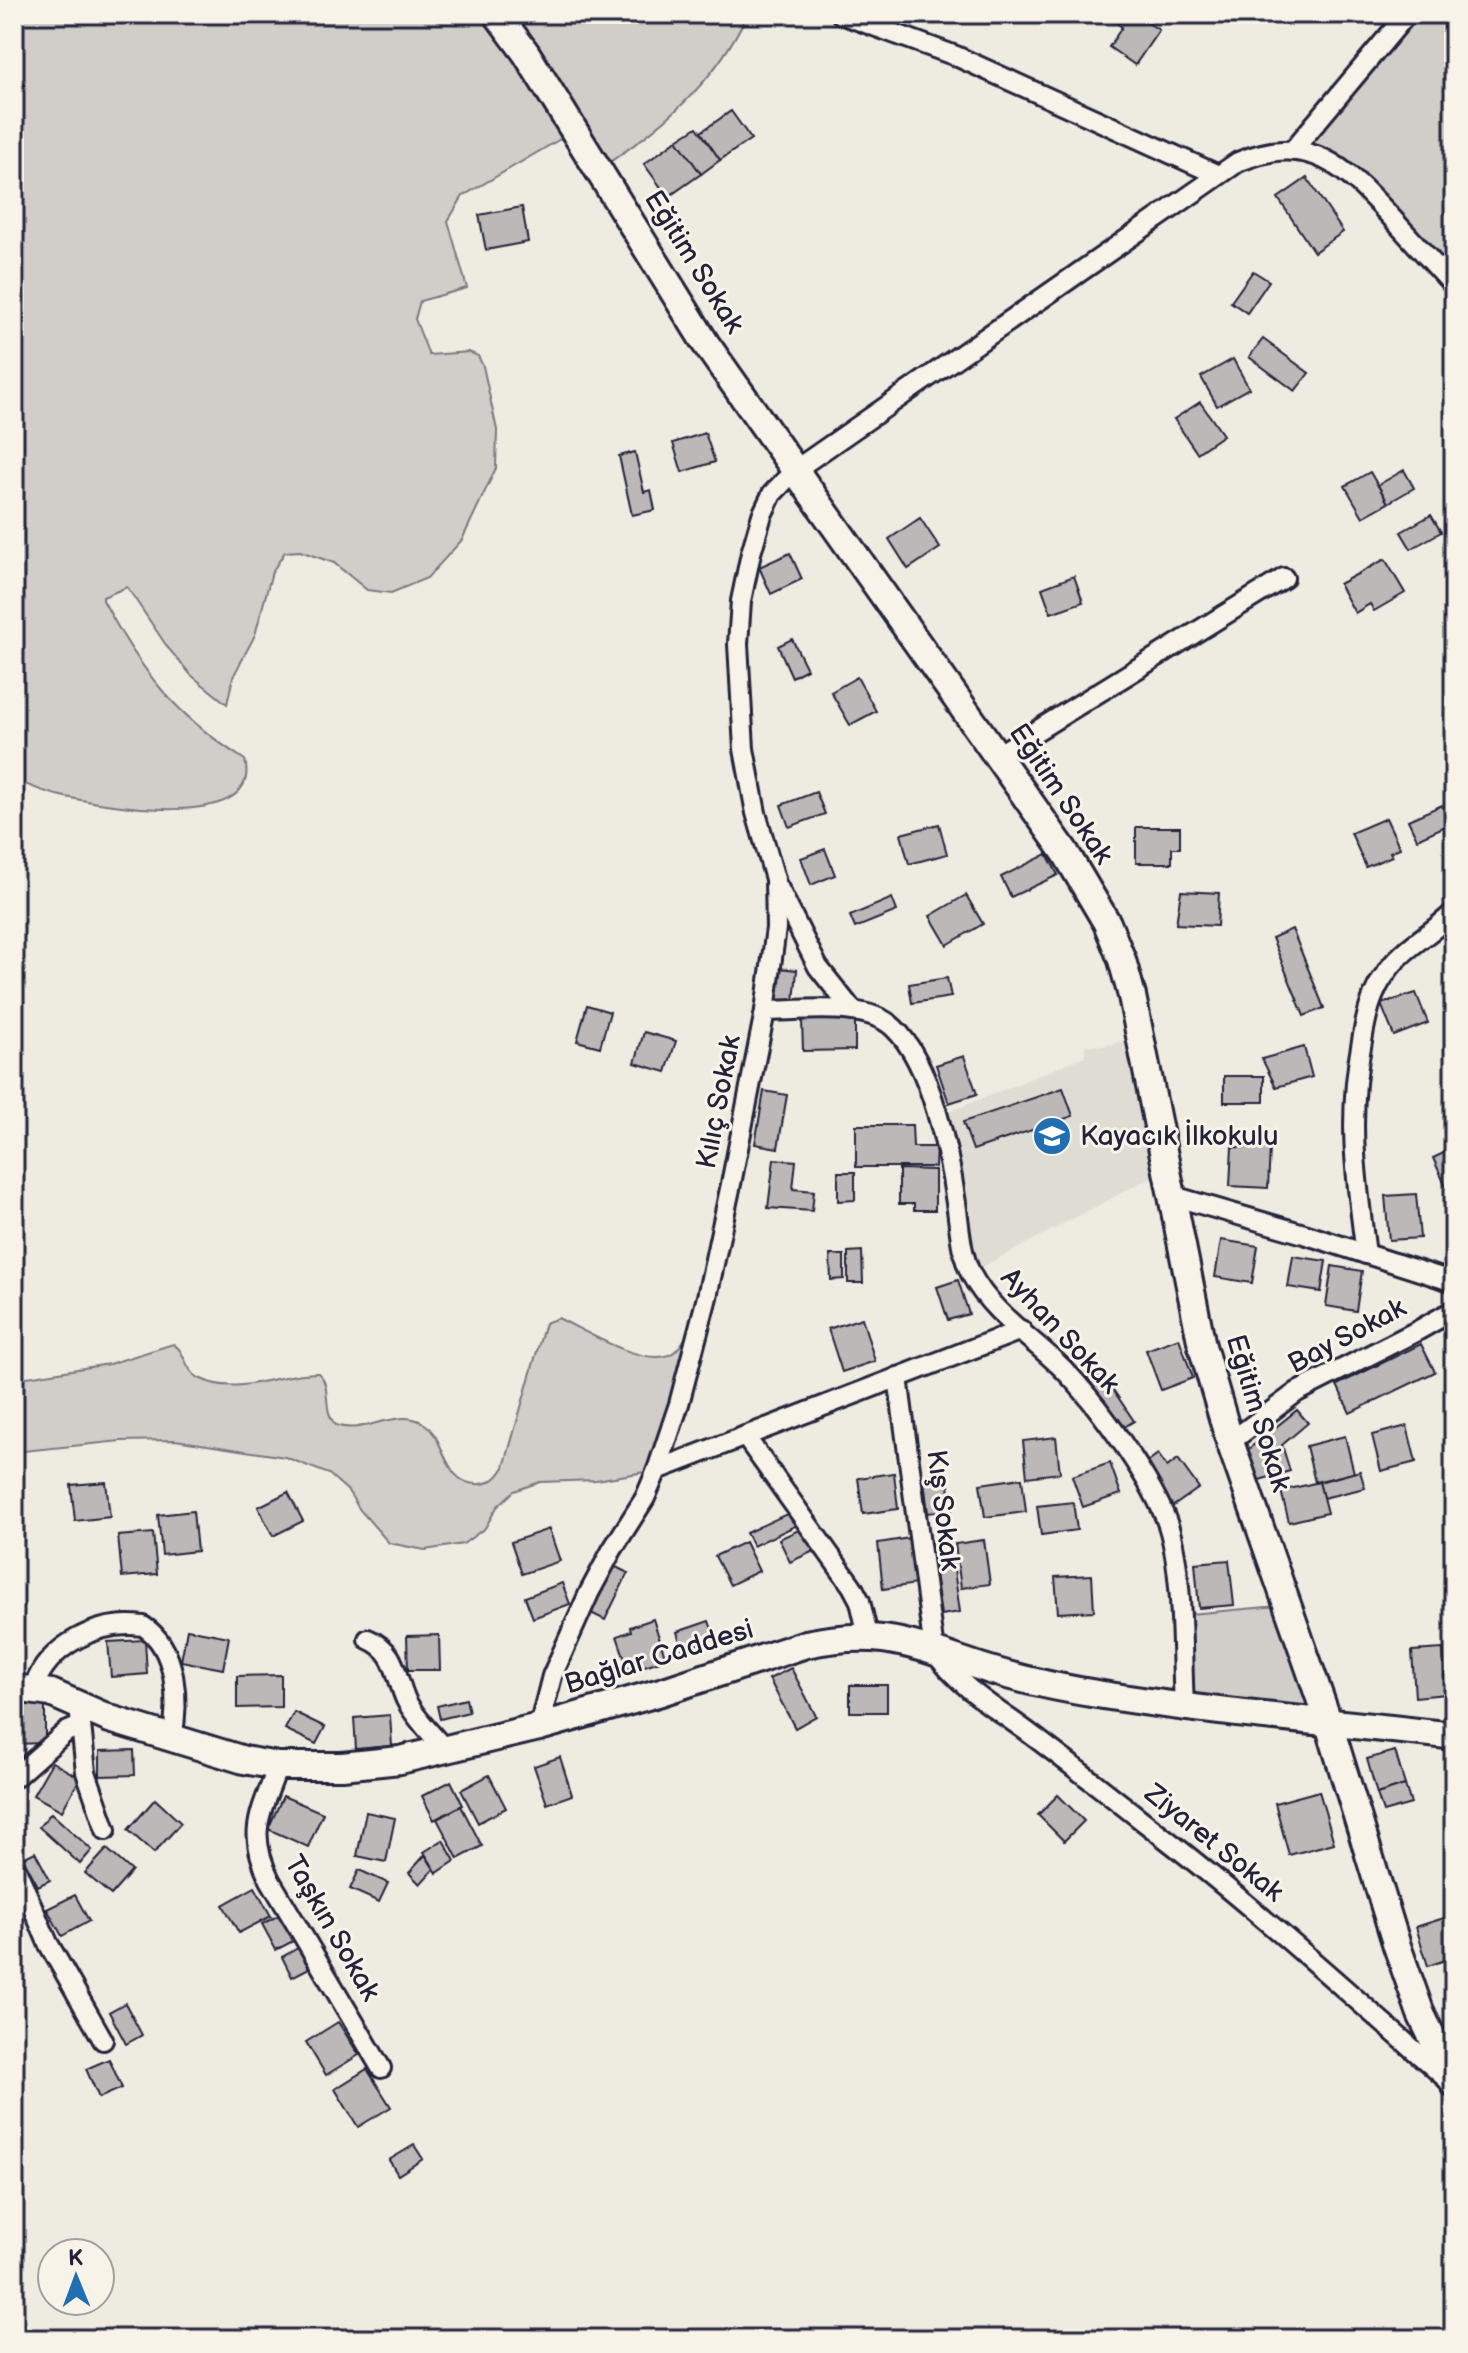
<svg xmlns="http://www.w3.org/2000/svg" width="1468" height="2353" viewBox="0 0 1468 2353" font-family="'Balsamiq Sans',sans-serif">
<style>
.built{fill:#dfdcd4}
.green{fill:#d1cdc9;stroke:#7a7882;stroke-width:2}
.building{fill:#bbb8b7;stroke:#22223b;stroke-width:2}
.lines{fill:none;stroke-linecap:round;stroke-linejoin:round}
.street-casing{stroke:#22223b;stroke-width:24}
.secondary-casing{stroke:#22223b;stroke-width:32}
.street{stroke:#f7f3e8;stroke-width:18}
.secondary{stroke:#f7f3e8;stroke-width:26}
.labels{text-anchor:middle;dominant-baseline:central;stroke-width:6;stroke-linejoin:round;paint-order:stroke}
.street-label{font-size:28px;fill:#22223b;stroke:#f7f3e8}
.poi-label{font-size:28px;fill:#22223b;stroke:#f7f3e8;text-anchor:start}
</style>
<rect width="100%" height="100%" fill="#eeebe1"/>
<filter id="ink" filterUnits="userSpaceOnUse"><feTurbulence type="fractalNoise" baseFrequency=".0125" numOctaves="2"/><feDisplacementMap in="SourceGraphic" scale="16" xChannelSelector="R" yChannelSelector="G"/><feConvolveMatrix kernelMatrix="1 2 1 2 8 2 1 2 1" color-interpolation-filters="sRGB"/></filter>
<g filter="url(#ink)">
<polygon class="built" points="1140,1037 1167,1169 971,1273 937,1117 1085,1056 1085,1045 1103,1046"/>
<g class="green">
<path d="M14,14h733c-31,69 -87,115 -149,156l-24,-39 -111,65 -15,25 19,67 -47,13 -5,18 14,36 40,-3 9,4 5,10 14,64 -1,38 -34,72 -35,38 -36,15 -24,-3 -33,-27 -34,-12 -15,1 -13,20 -17,63 -22,42 -6,27 -36,-29 -23,-27 -41,-61 -24,10v3c38,72 73,116 142,160 19,75 -148,44 -184,36 -16,-3 -32,-11 -47,-16z"/>
<polygon points="1407,14 1454,14 1454,286 1360,183 1293,150"/>
<path d="M558,1318c26,12 83,48 111,37 11,-4 17,-20 24,-29l-36,144 -61,10 -56,2 -26,9 -17,16 -12,21 -22,16 -38,6 -36,-7 -29,-33 -12,-19 -19,-17 -44,-17 -110,-17 -54,1 -107,11v-73l95,-15 64,-20c13,7 11,26 26,34 39,20 80,-6 119,-5 15,13 3,37 18,52 27,11 61,-18 87,-2 25,16 19,63 57,61 12,-1 18,-7 24,-17l41,-144z"/>
<polygon points="1288,1605 1328,1721 1184,1706 1179,1615"/>
</g>
<g class="building">
<polygon points="1116,14 1134,14 1159,30 1135,65 1109,47 1122,27 1112,20"/>
<polygon points="731,111 751,139 720,160 701,132"/>
<polygon points="697,127 720,160 701,174 677,140"/>
<polygon points="677,140 701,174 668,197 644,164"/>
<polygon points="1307,178 1343,232 1314,252 1278,198"/>
<polygon points="522,207 528,242 486,250 479,215"/>
<polygon points="1253,271 1269,281 1247,313 1231,302"/>
<polygon points="1263,339 1309,373 1295,391 1249,357"/>
<polygon points="1233,359 1249,388 1217,406 1201,377"/>
<polygon points="1200,402 1223,435 1197,453 1174,419"/>
<polygon points="705,433 715,462 682,472 673,443"/>
<polygon points="635,452 644,492 651,490 655,510 632,515 619,456"/>
<polygon points="1404,470 1414,488 1388,503 1378,485"/>
<polygon points="1370,472 1388,503 1363,517 1345,486"/>
<polygon points="1431,515 1441,532 1411,549 1401,532"/>
<polygon points="920,518 940,548 908,569 889,539"/>
<polygon points="790,553 802,579 771,594 759,567"/>
<polygon points="1385,559 1405,593 1374,611 1370,604 1355,613 1339,584"/>
<polygon points="1074,576 1083,602 1051,613 1042,588"/>
<polygon points="792,639 807,669 792,677 778,646"/>
<polygon points="857,677 876,711 850,725 831,692"/>
<polygon points="816,792 825,814 789,827 781,805"/>
<polygon points="1442,805 1450,824 1417,839 1408,820"/>
<polygon points="1386,818 1400,848 1390,852 1392,856 1366,867 1351,833"/>
<polygon points="939,824 947,854 909,864 901,834"/>
<polygon points="1136,827 1180,827 1180,848 1172,848 1172,863 1136,863"/>
<polygon points="825,849 835,875 811,885 801,858"/>
<polygon points="1047,854 1058,875 1011,897 1001,877"/>
<polygon points="1181,891 1219,893 1217,926 1176,924"/>
<polygon points="966,895 983,924 947,945 930,916"/>
<polygon points="892,898 897,911 855,928 850,916"/>
<polygon points="1292,929 1324,1008 1304,1016 1272,938"/>
<polygon points="779,968 797,970 794,1002 775,1000"/>
<polygon points="947,978 951,997 912,1003 909,984"/>
<polygon points="1416,993 1428,1023 1394,1036 1381,1004"/>
<polygon points="587,1005 610,1012 600,1047 577,1041"/>
<polygon points="855,1019 855,1050 803,1051 802,1020"/>
<polygon points="644,1032 676,1041 666,1072 635,1063"/>
<polygon points="1304,1047 1312,1077 1276,1087 1262,1059"/>
<polygon points="964,1056 977,1094 949,1103 936,1065"/>
<rect x="1224" y="1076" width="40" height="26"/>
<polygon points="1063,1088 1073,1116 973,1150 963,1122"/>
<polygon points="764,1091 787,1095 778,1148 755,1144"/>
<polygon points="856,1125 912,1125 913,1147 936,1147 935,1167 856,1167"/>
<polygon points="1232,1147 1270,1148 1268,1188 1230,1186"/>
<polygon points="1454,1148 1454,1186 1447,1189 1433,1158"/>
<polygon points="774,1159 796,1161 793,1189 814,1191 812,1211 768,1208"/>
<polygon points="899,1169 935,1170 935,1210 914,1210 914,1204 899,1204"/>
<polygon points="838,1172 855,1172 855,1200 838,1201"/>
<polygon points="1416,1194 1420,1238 1389,1240 1385,1196"/>
<polygon points="1221,1240 1258,1246 1252,1283 1215,1277"/>
<polygon points="862,1251 863,1283 848,1283 848,1252"/>
<polygon points="830,1255 844,1255 844,1279 831,1280"/>
<polygon points="1293,1256 1326,1261 1321,1292 1288,1287"/>
<polygon points="1332,1266 1362,1271 1356,1311 1326,1306"/>
<polygon points="958,1280 969,1314 948,1320 937,1287"/>
<polygon points="862,1318 875,1361 842,1372 828,1329"/>
<polygon points="1179,1338 1193,1378 1161,1390 1146,1350"/>
<polygon points="1421,1344 1435,1372 1350,1413 1337,1385"/>
<polygon points="1099,1369 1134,1421 1121,1429 1087,1377"/>
<polygon points="1297,1410 1308,1423 1282,1445 1290,1471 1256,1481 1246,1451"/>
<polygon points="1407,1426 1416,1462 1381,1471 1372,1435"/>
<polygon points="1345,1436 1354,1473 1315,1482 1306,1446"/>
<polygon points="1056,1437 1060,1473 1027,1477 1023,1441"/>
<polygon points="1158,1454 1167,1467 1178,1459 1199,1488 1172,1507 1143,1465"/>
<polygon points="1110,1463 1121,1494 1083,1507 1072,1476"/>
<polygon points="1360,1471 1365,1488 1323,1498 1319,1482"/>
<polygon points="894,1473 898,1509 863,1514 858,1478"/>
<polygon points="948,1477 952,1510 928,1513 924,1480"/>
<polygon points="1022,1478 1026,1512 985,1517 980,1484"/>
<polygon points="106,1482 110,1517 75,1521 71,1485"/>
<polygon points="1319,1482 1327,1513 1289,1522 1281,1491"/>
<polygon points="288,1492 303,1521 273,1536 258,1507"/>
<polygon points="1073,1502 1077,1530 1041,1535 1037,1506"/>
<polygon points="193,1511 197,1551 162,1555 158,1515"/>
<polygon points="791,1512 797,1525 753,1546 746,1533"/>
<polygon points="803,1528 814,1551 790,1562 779,1539"/>
<polygon points="549,1529 560,1561 522,1574 511,1542"/>
<polygon points="153,1533 157,1574 122,1577 118,1536"/>
<polygon points="910,1538 916,1584 883,1589 878,1543"/>
<polygon points="984,1540 990,1584 961,1588 955,1544"/>
<polygon points="745,1542 759,1571 730,1585 715,1556"/>
<polygon points="1229,1560 1234,1605 1199,1608 1195,1563"/>
<polygon points="953,1563 960,1612 941,1615 934,1566"/>
<polygon points="614,1566 628,1573 605,1620 591,1613"/>
<polygon points="1092,1575 1094,1611 1058,1613 1055,1577"/>
<polygon points="562,1583 570,1604 533,1618 525,1597"/>
<polygon points="653,1619 666,1659 629,1671 617,1636 631,1631 630,1627"/>
<polygon points="709,1621 715,1638 682,1649 677,1632"/>
<polygon points="187,1629 229,1637 223,1669 181,1661"/>
<polygon points="439,1635 440,1670 408,1670 407,1636"/>
<polygon points="145,1640 147,1674 111,1677 108,1642"/>
<polygon points="1443,1649 1446,1694 1415,1697 1412,1651"/>
<polygon points="791,1668 816,1716 795,1728 769,1679"/>
<polygon points="281,1675 281,1707 237,1708 237,1676"/>
<rect x="850" y="1685" width="37" height="27"/>
<polygon points="466,1699 469,1712 440,1719 437,1706"/>
<polygon points="14,1702 45,1702 45,1743 14,1744"/>
<polygon points="294,1712 325,1727 316,1744 285,1729"/>
<polygon points="390,1715 392,1746 356,1749 354,1718"/>
<polygon points="134,1750 135,1775 100,1776 100,1751"/>
<polygon points="1395,1751 1405,1785 1377,1794 1367,1759"/>
<polygon points="560,1757 572,1795 547,1804 534,1766"/>
<polygon points="52,1762 80,1778 62,1811 33,1795"/>
<polygon points="489,1775 506,1808 478,1823 461,1790"/>
<polygon points="1444,1778 1454,1778 1454,1812 1446,1812"/>
<polygon points="451,1781 463,1805 434,1820 422,1796"/>
<polygon points="1405,1785 1411,1804 1383,1812 1377,1794"/>
<polygon points="1319,1791 1334,1843 1289,1855 1275,1803"/>
<polygon points="1058,1795 1084,1821 1064,1841 1038,1815"/>
<polygon points="283,1796 323,1813 308,1847 268,1829"/>
<polygon points="155,1799 181,1823 154,1853 128,1830"/>
<polygon points="461,1806 482,1846 458,1859 437,1819"/>
<polygon points="366,1812 395,1818 386,1862 357,1856"/>
<polygon points="51,1813 92,1850 80,1864 39,1827"/>
<polygon points="443,1840 455,1861 437,1873 424,1852"/>
<polygon points="107,1849 132,1871 111,1895 85,1873"/>
<polygon points="35,1852 50,1880 38,1886 23,1858"/>
<polygon points="425,1855 434,1869 420,1884 409,1873"/>
<polygon points="359,1870 388,1883 379,1902 350,1889"/>
<polygon points="255,1887 271,1916 239,1933 223,1905"/>
<polygon points="75,1895 89,1921 62,1936 47,1909"/>
<polygon points="281,1914 295,1940 276,1950 262,1924"/>
<polygon points="1447,1917 1454,1941 1454,1957 1428,1966 1416,1927"/>
<polygon points="298,1948 309,1968 292,1977 282,1957"/>
<polygon points="125,2003 142,2035 126,2044 109,2012"/>
<polygon points="338,2022 359,2055 326,2075 306,2042"/>
<polygon points="109,2059 122,2088 99,2098 86,2069"/>
<polygon points="367,2069 391,2107 358,2127 335,2089"/>
<polygon points="414,2145 423,2159 398,2175 389,2160"/>
</g>
<g class="lines">
<defs>
<g id="street">
<polyline points="841,14 956,56 1218,175"/>
<polyline points="1293,150 1407,14"/>
<polyline points="996,756 1284,578"/>
<polyline points="778,887 818,967 853,1011"/>
<path d="M765,1011c36,0 102,-10 129,17 37,35 55,126 62,175 4,24 4,49 15,71 21,41 66,67 97,100 32,34 85,107 100,151 16,50 13,128 16,181"/>
<polyline points="1173,1196 1304,1234 1454,1282"/>
<path d="M1366,1254c-10,-76 -19,-136 -4,-213 4,-24 9,-48 24,-68 16,-25 47,-40 68,-61"/>
<path d="M898,1377l36,274c24,35 61,57 95,82 39,29 77,59 115,89 106,81 205,171 305,259"/>
<polyline points="745,1436 852,1586 860,1601 868,1636"/>
<polyline points="1230,1442 1297,1392 1417,1331 1454,1310"/>
<polyline points="657,1470 1021,1330"/>
<path d="M368,1639c29,12 27,37 38,61 9,18 26,34 39,50"/>
<path d="M33,1689c15,-44 65,-69 110,-63 35,22 36,77 29,112"/>
<polyline points="79,1706 86,1772 106,1830"/>
<path d="M539,1727l13,-51 37,-83 23,-43 33,-52 12,-28 22,-66 28,-107 24,-113 34,-173 11,-83 -1,-49 -19,-66 -12,-64 -6,-105 3,-43 10,-48 11,-38 10,-21 23,-24 443,-308c72,-31 107,5 153,55 21,23 42,46 63,69"/>
<path d="M278,1766c-17,47 -32,66 -8,114l111,188"/>
<polyline points="14,1778 66,1732 80,1726"/>
<polyline points="14,1864 48,1943 103,2040"/>
</g>
<g id="secondary">
<polyline points="497,14 526,53 706,344 1065,852 1107,923 1122,960 1132,996 1202,1346 1230,1442 1328,1721 1397,1946 1421,2014 1454,2083"/>
<path d="M14,1688l37,5 59,26 134,41 34,6h64l58,-6 139,-33 122,-35 145,-48c81,-17 110,3 184,26 36,11 75,19 113,25 116,19 234,27 351,41"/>
</g>
</defs>
<use href="#street" class="street-casing"/>
<use href="#secondary" class="secondary-casing"/>
<use href="#street" class="street"/>
<use href="#secondary" class="secondary"/>
</g>
</g>
<defs>
<symbol id="school-disc" viewBox="-11 -11 22 22"><circle r="9.5" fill="#1f6fb2" stroke="#f7f3e8"/><path d="M0-5L7-2L0 1L-7-2ZM-4 1L0 2.5L4 1V4Q0 6-4 4Z" fill="#fff"/></symbol>
</defs>
<g fill-rule="evenodd">
<use href="#school-disc" x="1030" y="1114" width="44" height="44"/>
</g>
<g class="labels">
<g class="street-label">
<text transform="translate(694 262) rotate(58)">Eğitim Sokak</text>
<text transform="translate(1061 794) rotate(56)">Eğitim Sokak</text>
<text transform="translate(719 1102) rotate(-79)">Kılıç Sokak</text>
<text transform="translate(1060 1331) rotate(47)">Ayhan Sokak</text>
<text transform="translate(1347 1336) rotate(-28)">Bay Sokak</text>
<text transform="translate(1258 1413) rotate(73)">Eğitim Sokak</text>
<text transform="translate(943 1510) rotate(83)">Kış Sokak</text>
<text transform="translate(659 1657) rotate(-17)">Bağlar Caddesi</text>
<text transform="translate(1214 1843) rotate(39)">Ziyaret Sokak</text>
<text transform="translate(332 1928) rotate(60)">Taşkın Sokak</text>
</g>
<g class="poi-label">
<text x="1080" y="1136">Kayacık İlkokulu</text>
</g>
</g>
<rect width="1468" height="2353" fill="none" stroke="#f7f3e8" stroke-width="48"/>
<rect x="24" y="24" width="1420" height="2305" fill="none" stroke="#22223b" stroke-width="3" filter="url(#ink)"/>
<g transform="translate(76 2277) rotate(359)"><circle r="38" fill="#f7f3e8" stroke="#a29fa3" stroke-width="2"/>
<path d="M0-6L14 30L0 20L-14 30Z" fill="#1f6fb2"/>
<text y="-12" font-size="22" font-weight="bold" text-anchor="middle" fill="#22223b">K</text>
</g>
</svg>
